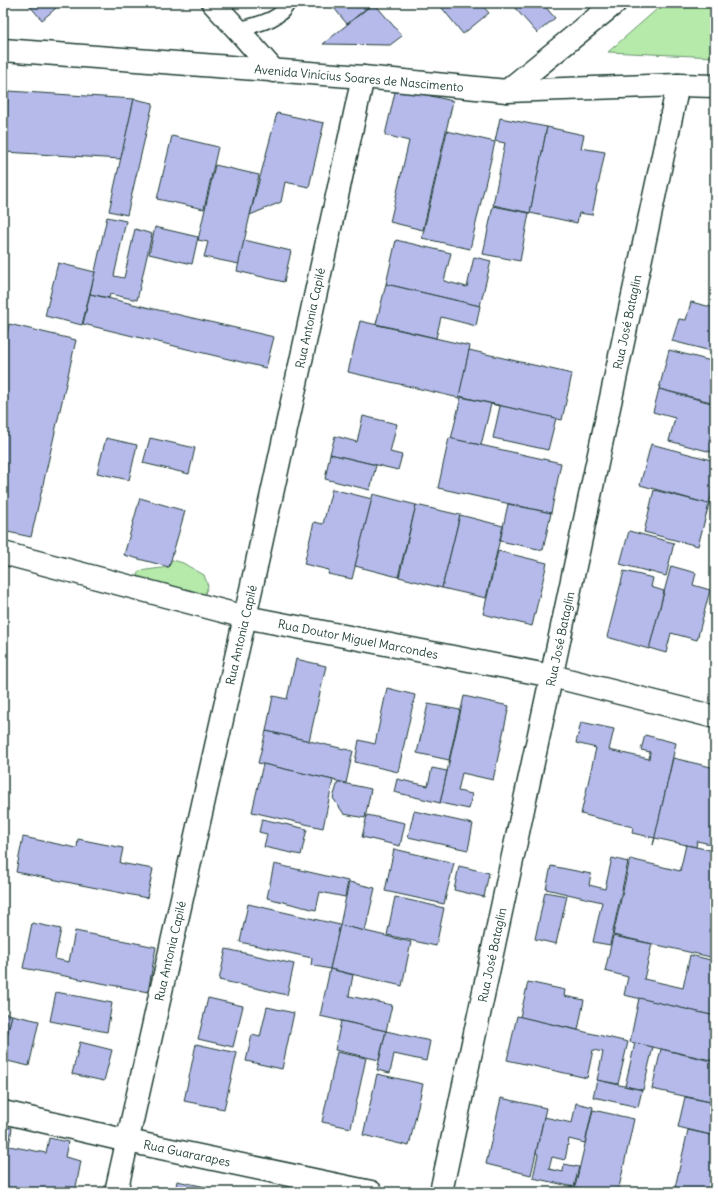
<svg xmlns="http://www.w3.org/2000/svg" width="718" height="1195" viewBox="0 0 718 1195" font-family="Delius,sans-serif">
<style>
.green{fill:#b6eaab;stroke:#6a9470}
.building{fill:#b5baeb;stroke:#1f3d34}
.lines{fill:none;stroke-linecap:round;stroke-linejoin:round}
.service-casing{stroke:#1f3d34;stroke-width:17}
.minor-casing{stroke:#1f3d34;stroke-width:25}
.tertiary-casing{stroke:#1f3d34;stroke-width:25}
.service{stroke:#fff;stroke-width:14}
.minor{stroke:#fff;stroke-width:22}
.tertiary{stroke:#fff;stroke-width:22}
.labels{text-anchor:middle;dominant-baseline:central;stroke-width:3.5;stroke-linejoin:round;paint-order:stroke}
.street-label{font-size:12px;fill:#1f3d34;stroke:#fff}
</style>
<rect width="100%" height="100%" fill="#fff"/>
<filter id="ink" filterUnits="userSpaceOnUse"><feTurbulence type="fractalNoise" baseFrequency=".025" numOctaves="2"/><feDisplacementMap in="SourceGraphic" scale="8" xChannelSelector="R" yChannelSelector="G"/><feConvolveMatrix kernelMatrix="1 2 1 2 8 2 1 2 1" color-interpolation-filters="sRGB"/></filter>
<g filter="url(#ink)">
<g class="green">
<polygon points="664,3 715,3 715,57 608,52"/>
<polygon points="173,560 183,563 204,575 208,586 204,596 173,595 152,604 142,600 134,581 139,571 169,567 162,563"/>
</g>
<g class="building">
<polygon points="27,3 62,3 42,20"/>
<polygon points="330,3 373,3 347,24"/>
<polygon points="374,3 402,36 390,45 323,44"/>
<polygon points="438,3 487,3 483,6 489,13 463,34"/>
<polygon points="521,3 542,3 555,18 537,33 515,8"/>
<polygon points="396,88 453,101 423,230 390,222 409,141 385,135"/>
<polygon points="8,91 134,99 121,159 5,152"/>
<polygon points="134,99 153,103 127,215 109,211"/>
<polygon points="277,113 324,123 309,187 285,182 281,202 250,215"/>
<polygon points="500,118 547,127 530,213 493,205 505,143 495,141"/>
<polygon points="547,127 584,135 581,148 605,152 592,215 579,213 577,223 530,213"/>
<polygon points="447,131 495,142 470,249 422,238"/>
<polygon points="172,136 218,147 204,209 157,199"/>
<polygon points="215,165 259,175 239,264 204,257 208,242 198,240"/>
<polygon points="493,206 529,213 520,261 483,254"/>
<polygon points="107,217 126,221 114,276 124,278 135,229 152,234 137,300 110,294 109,298 90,294"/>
<polygon points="155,227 198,237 192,264 149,254"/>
<polygon points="244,240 291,251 284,282 237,271"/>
<polygon points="396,240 451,253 444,281 467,287 474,257 491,261 480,306 386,284"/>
<polygon points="58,263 95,272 82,325 45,316"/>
<polygon points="386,284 480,306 476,326 441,317 436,338 376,324"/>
<polygon points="90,294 274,337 266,368 83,324"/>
<polygon points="691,302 715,308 715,352 672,341 679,319 686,320"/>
<polygon points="360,321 470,346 459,398 348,372"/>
<polygon points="9,324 76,340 31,537 3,531 3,351"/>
<polygon points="469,350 572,374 562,420 459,396"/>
<polygon points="669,350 715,362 715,403 659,389"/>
<polygon points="659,389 715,404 715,453 669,441 675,418 653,412"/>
<polygon points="461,397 556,418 548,450 493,438 500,406 491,404 481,445 451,439"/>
<polygon points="363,416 397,424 390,452 402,455 398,470 330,454 335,436 357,442"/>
<polygon points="106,438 137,445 129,480 97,473"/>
<polygon points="150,438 195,448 189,474 143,463"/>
<polygon points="449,438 561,463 551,513 438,488"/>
<polygon points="651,444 715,461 715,481 709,504 640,485"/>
<polygon points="330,454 376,465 370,490 325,479"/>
<polygon points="332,489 372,499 352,579 328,574 329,570 304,564 314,522 323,524"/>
<polygon points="654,490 709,504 698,546 644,532"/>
<polygon points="373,494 416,505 398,577 355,566"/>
<polygon points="140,498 185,511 169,567 124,555"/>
<polygon points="508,504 551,513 543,550 500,541"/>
<polygon points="416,505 460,515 442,588 399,577"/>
<polygon points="460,515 503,526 486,598 442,588"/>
<polygon points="629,531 674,543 666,576 620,564"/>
<polygon points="498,551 547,563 532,626 483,614"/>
<polygon points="671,566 696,573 693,585 710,590 697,640 671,633 666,653 649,648"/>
<polygon points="624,571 653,578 651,587 664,591 649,649 607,637"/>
<polygon points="715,634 715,649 711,648"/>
<polygon points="296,659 326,666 309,741 266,731 273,696 287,699"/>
<polygon points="387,688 415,695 398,772 355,762 359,740 375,744"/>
<polygon points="464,696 509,706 493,780 462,773 458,791 472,794 469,809 440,803"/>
<polygon points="428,704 460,710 449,760 417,753"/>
<polygon points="581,722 614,729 609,750 649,759 650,752 641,750 645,735 676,743 655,838 632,833 633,827 581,814 596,748 576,743"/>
<polygon points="266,731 353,751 346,783 258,763"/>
<polygon points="673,758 715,768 715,845 697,841 696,847 655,838 653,845"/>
<polygon points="263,764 333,780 323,828 252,812"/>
<polygon points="432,768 447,771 440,803 394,792 397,779 428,786"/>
<polygon points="338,782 371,789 365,818 344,814 333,798"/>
<polygon points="414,811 473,824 468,850 408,837"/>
<polygon points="367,815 405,823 400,846 362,837"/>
<polygon points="262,819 307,829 301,855 264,847 267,834 259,832"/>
<polygon points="23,837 77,848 78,839 123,848 120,863 153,869 147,898 16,872"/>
<polygon points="686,845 715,851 715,958 613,935 630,859 680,871"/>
<polygon points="394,849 454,863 444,904 385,891"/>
<polygon points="612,858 628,862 610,945 593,942 602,902 546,889 551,866 591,874 589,885 605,889"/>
<polygon points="274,864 348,881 345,897 320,892 316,910 267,898"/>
<polygon points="459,866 489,873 484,897 454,890"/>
<polygon points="349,882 375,888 365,931 340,925"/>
<polygon points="545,892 567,896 556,944 535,939"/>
<polygon points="395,897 444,908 436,946 387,935"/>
<polygon points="248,904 340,925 330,969 311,965 312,958 240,942"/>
<polygon points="32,923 61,929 55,959 69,962 75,931 156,947 148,992 23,968"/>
<polygon points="340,925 411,942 402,986 330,969"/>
<polygon points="613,936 652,944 644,979 683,988 690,955 715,961 715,1016 624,995 628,977 605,971"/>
<polygon points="226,949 294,964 287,995 219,980"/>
<polygon points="330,969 353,975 349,996 392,1005 386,1031 320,1016"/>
<polygon points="528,982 565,990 564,996 584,1000 578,1030 520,1017"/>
<polygon points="56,992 112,1003 107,1032 50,1021"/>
<polygon points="208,998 243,1006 233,1047 198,1039"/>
<polygon points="639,998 715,1016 715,1061 630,1042"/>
<polygon points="267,1007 294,1013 282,1069 246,1061 252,1035 260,1037"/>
<polygon points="3,1013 12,1015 3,1053"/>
<polygon points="12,1015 39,1021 29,1066 3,1060 3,1053"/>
<polygon points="517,1016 628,1042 618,1084 597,1080 603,1052 593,1050 587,1078 507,1060"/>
<polygon points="341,1021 386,1031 379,1060 335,1050"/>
<polygon points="386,1031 430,1041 426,1061 394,1054 390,1073 377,1070"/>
<polygon points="80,1042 112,1050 104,1081 72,1074"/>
<polygon points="635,1043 653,1047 643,1090 625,1086"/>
<polygon points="196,1044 237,1053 224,1109 184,1101"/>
<polygon points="661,1049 715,1062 715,1103 652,1089"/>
<polygon points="337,1052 366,1058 351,1128 322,1122"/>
<polygon points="377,1074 423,1084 409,1146 363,1135"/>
<polygon points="597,1080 642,1090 638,1107 593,1097"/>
<polygon points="685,1097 715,1103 715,1136 678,1127"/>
<polygon points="501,1098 546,1108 531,1175 486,1164"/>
<polygon points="576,1103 593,1107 585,1143 569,1139 565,1160 552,1157 549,1169 563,1172 564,1164 579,1167 574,1187 533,1178 538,1154 536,1153 544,1117 572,1123"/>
<polygon points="593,1110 634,1119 618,1192 596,1192 575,1187"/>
<polygon points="3,1126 12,1128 9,1146 46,1153 49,1138 68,1142 65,1157 81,1161 75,1192 3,1192"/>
<polygon points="688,1130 715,1136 715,1185 713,1192 674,1192"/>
<polygon points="177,1181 206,1187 205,1192 175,1192"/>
</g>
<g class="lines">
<defs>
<path id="service" d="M238,30c18,-6 42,-9 50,-27"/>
<g id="minor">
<polyline points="213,3 238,30 274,71"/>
<polyline points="507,91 615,3"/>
<polyline points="3,553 245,617 552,676 715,717"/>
<polyline points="3,1112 128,1141 371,1192"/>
<polyline points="116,1192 245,617 363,77"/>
<polyline points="441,1192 678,85"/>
</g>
<polyline id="tertiary" points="3,50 363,77 507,91 678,85 715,86"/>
</defs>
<use href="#service" class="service-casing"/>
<use href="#minor" class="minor-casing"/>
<use href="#tertiary" class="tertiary-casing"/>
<use href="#service" class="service"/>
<use href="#minor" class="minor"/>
<use href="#tertiary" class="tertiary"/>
</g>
</g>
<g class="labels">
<g class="street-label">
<text transform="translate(359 78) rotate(5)">Avenida Vinícius Soares de Nascimento</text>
<text transform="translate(310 318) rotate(-78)">Rua Antonia Capilé</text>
<text transform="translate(627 322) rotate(-78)">Rua José Bataglin</text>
<text transform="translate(241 635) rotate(-77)">Rua Antonia Capilé</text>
<text transform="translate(358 639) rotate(11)">Rua Doutor Miguel Marcondes</text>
<text transform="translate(560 639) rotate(-78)">Rua José Bataglin</text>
<text transform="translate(170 951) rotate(-77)">Rua Antonia Capilé</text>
<text transform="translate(492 955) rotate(-78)">Rua José Bataglin</text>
<text transform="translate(187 1153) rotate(12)">Rua Guararapes</text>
</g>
</g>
<rect width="718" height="1195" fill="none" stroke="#fff" stroke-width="16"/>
<rect x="8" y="8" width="702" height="1179" fill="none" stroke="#1f3d34" stroke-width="1.5" filter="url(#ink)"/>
</svg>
